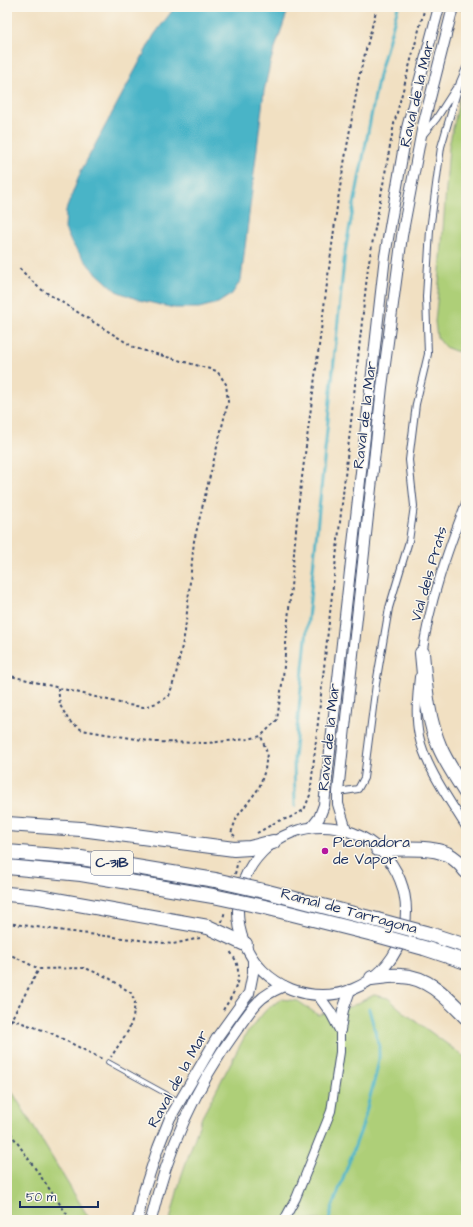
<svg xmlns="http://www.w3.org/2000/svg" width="473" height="1227" viewBox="0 0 473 1227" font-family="'Architects Daughter',sans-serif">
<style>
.green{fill:#aecf78;stroke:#647f6b}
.water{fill:#49b4c7;stroke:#327292}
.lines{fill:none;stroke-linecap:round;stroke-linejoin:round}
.stream{stroke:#49b4c7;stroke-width:3}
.service-casing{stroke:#3b4a6d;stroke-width:5.5}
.pedestrian-casing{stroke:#3b4a6d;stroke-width:8}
.minor-casing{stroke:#3b4a6d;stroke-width:10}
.tertiary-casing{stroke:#3b4a6d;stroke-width:12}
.trunk-casing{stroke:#3b4a6d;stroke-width:16}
.path{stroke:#3b4a6d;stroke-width:2;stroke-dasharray:3 3;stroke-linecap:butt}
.service{stroke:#fff;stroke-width:4}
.pedestrian{stroke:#fff;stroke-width:6}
.minor{stroke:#fff;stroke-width:8}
.tertiary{stroke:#fff;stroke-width:10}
.trunk{stroke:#fff;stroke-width:14}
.trunk-bridge-casing{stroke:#3b4a6d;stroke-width:16;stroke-linecap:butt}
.trunk-bridge{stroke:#fff;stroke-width:14}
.poi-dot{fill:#b5179e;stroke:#fbf7ec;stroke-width:1.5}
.labels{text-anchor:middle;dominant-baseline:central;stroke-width:3;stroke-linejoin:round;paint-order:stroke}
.shield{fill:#fbf7ec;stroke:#5e6b89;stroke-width:1}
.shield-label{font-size:14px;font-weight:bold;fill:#1b2f5e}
.street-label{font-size:15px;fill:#1b2f5e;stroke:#fbf7ec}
.poi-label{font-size:15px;fill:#1b2f5e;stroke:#fbf7ec;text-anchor:start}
</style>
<rect width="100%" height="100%" fill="#fbf7ec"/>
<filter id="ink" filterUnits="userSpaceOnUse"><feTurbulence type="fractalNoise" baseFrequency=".025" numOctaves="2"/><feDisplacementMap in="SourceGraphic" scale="8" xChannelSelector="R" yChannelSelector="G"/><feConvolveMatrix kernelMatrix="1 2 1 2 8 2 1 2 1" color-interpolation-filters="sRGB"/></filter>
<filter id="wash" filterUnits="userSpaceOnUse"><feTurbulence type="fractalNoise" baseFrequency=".012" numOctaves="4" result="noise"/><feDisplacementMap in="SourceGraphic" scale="16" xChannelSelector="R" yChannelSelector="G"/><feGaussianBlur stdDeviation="0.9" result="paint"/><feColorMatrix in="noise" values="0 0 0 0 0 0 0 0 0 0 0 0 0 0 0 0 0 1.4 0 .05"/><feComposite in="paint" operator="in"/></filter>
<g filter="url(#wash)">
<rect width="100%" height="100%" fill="#f1e0c2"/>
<g class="green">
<polygon points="466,70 466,353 455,351 445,347 437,337 435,322 440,272 449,146"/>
<polygon points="374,995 388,998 406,1014 466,1058 466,1220 170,1220 181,1177 202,1117 246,1034 266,1010 281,999 298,1001 318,1015 352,1006"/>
<polygon points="7,1083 90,1220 7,1220"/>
</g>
<polygon class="water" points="175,7 289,7 271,60 264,91 241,280 232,294 218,303 199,308 174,308 139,300 116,291 91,268 72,244 65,229 66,210 81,171 154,35"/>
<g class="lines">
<g class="stream">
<polyline points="295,806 294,758 345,251 379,75 398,7"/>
<polyline points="329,1220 331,1211 362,1127 376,1074 379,1059 379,1045 369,1009"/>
</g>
</g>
</g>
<g filter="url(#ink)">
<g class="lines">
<defs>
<g id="service">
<polyline points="465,578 466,578"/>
<polyline points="108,1062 179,1101"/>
</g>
<g id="pedestrian">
<polyline points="460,7 466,10"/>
<polyline points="422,136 436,119 456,88"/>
<polyline points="338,792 358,789 364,778 376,684 389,608 409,541 414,506 409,460 416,404 428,354 426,297 430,230 441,147 460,82 466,68"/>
</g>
<g id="minor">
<path d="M422,656c7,-53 25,-104 44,-153"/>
<path d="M419,677c-2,20 -4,40 0,59 6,30 31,65 47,91"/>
<polyline points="284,1220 296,1198 331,1111 340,1052 340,1030"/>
</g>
<g id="tertiary">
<polyline points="312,827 319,818 324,805 385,256 407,128 439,7"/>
<circle cx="322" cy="911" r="84"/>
<polyline points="346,830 338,804 338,792 382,387 402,236 422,130 453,7"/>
<polyline points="318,995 331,1013 340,1030"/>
<polyline points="340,1030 343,1010 350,990"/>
<polyline points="138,1220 142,1197 158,1148 170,1118 218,1036 249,993 253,973 253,959"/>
<path d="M151,1220c16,-68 44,-133 85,-189 7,-10 14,-21 22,-29 7,-8 17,-12 26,-16"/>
</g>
<g id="trunk">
<path d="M422,653c3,32 5,65 18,95 7,16 17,30 26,45"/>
<polyline points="7,824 81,829 234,849 250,848 273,842"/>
<path d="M378,849c21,0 51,-3 69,5 8,4 14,10 19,17"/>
<polyline points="7,852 81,858 215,880"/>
<polyline points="7,867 81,874 213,896"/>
<polyline points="268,892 377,920"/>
<polyline points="7,894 39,897 208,927 245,944"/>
<polyline points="265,907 373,934"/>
<polyline points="429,934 466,946"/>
<polyline points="424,948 466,962"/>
<path d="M372,978c10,-1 19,-3 29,-2 28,1 46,22 65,41"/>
</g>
</defs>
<use href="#service" class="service-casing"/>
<use href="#pedestrian" class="pedestrian-casing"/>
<use href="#minor" class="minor-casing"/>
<use href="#tertiary" class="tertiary-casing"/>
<use href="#trunk" class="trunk-casing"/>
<g class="path">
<polyline points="7,675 128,705 144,707 157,703 169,696 176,674 185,632 194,541 228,402 226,384 217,371 135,348 39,288 18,267"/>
<polyline points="58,688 60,705 69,721 82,730 154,742 207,743 248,739 261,736 277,720 283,677 298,508 338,199 359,77 377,7"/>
<polyline points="257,833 278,821 289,818 304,810 310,795 368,267 394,124 425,7"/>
<polyline points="235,836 231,833 237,817 259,788 265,770 267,753 261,736"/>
<polyline points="235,874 238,860"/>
<polyline points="222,922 225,911"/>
<polyline points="7,923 80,933 173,944 200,938"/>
<polyline points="7,953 39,969 85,968 109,978 131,993 135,1002 133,1018 128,1031 111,1057"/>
<path d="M223,1010c10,-15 18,-27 14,-46 -1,-4 -5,-10 -8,-14"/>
<polyline points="11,1019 51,1033 102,1059"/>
<polyline points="7,1027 39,969"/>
<polyline points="7,1128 71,1220"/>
</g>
<use href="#service" class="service"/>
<use href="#pedestrian" class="pedestrian"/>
<use href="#minor" class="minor"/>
<use href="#tertiary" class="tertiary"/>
<use href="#trunk" class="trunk"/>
<defs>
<g id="trunk-bridge">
<polyline points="215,880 268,892"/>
<polyline points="213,896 265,907"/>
<polyline points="377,920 429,934"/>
<polyline points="373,934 424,948"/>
</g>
</defs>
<use href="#trunk-bridge" class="trunk-bridge-casing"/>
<use href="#trunk-bridge" class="trunk-bridge"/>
</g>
</g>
<circle class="poi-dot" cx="325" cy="851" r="4"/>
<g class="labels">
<rect class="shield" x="91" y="851" width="42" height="24" rx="3"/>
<g class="shield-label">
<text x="112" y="863">C-31B</text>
</g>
<g class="street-label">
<text transform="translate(417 94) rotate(-77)">Raval de la Mar</text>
<text transform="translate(365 415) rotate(-83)">Raval de la Mar</text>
<text transform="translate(429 574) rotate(-74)">Vial dels Prats</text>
<text transform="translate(329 737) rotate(-84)">Raval de la Mar</text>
<text transform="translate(349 911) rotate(15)">Ramal de Tarragona</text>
<text transform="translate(178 1079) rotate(-61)">Raval de la Mar</text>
</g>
<g class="poi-label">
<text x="333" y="842">Piconadora<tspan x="333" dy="17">de Vapor</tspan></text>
</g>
</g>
<rect width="473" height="1227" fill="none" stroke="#fbf7ec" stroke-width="24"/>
<path d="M20 1201v6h78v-6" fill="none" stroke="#1b2f5e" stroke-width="2"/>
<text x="26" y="1201" font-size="12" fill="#1b2f5e" stroke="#fbf7ec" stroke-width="3" paint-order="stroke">50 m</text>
</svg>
